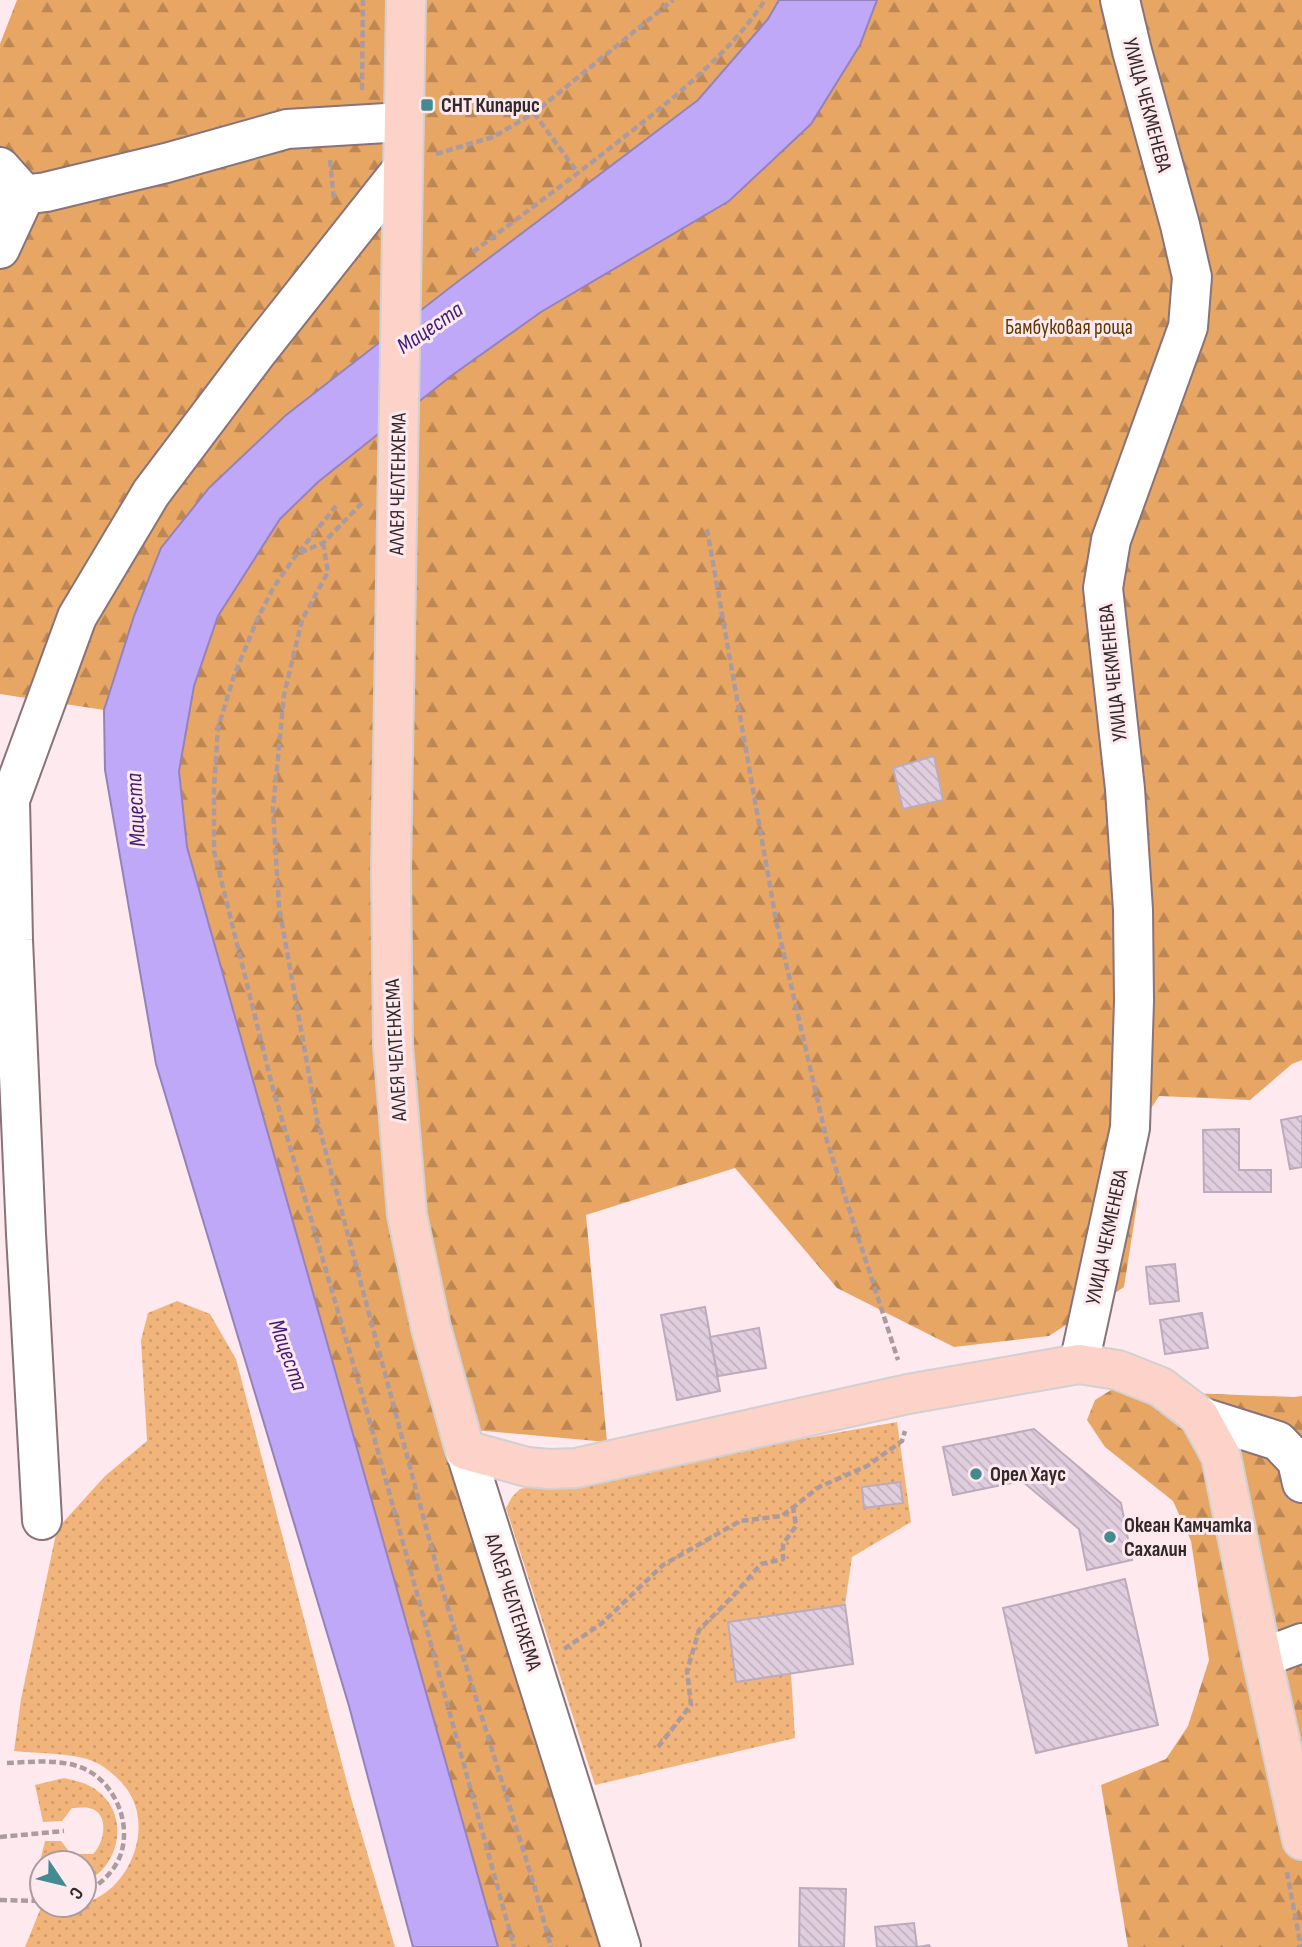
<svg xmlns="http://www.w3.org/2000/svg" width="1302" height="1947" viewBox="0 0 1302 1947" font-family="'Sofia Sans Condensed',sans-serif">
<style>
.grass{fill:url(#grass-dots)}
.forest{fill:url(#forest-firs)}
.water{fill:#bfa8f7;stroke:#9582ba;stroke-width:2}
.building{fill:url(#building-back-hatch);stroke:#bcabba;stroke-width:2}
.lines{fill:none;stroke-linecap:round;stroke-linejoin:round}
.minor-casing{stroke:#897378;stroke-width:42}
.major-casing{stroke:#d2d0d0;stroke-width:42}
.path{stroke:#ab9b9f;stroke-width:4.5;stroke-dasharray:7 3.5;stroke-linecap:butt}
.minor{stroke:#fff;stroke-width:38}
.major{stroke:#fdd2c8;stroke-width:38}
.poi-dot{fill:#438b90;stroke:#fee9ee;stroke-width:2.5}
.labels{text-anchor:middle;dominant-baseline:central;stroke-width:6;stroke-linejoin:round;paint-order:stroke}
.poi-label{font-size:21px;font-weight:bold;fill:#32292b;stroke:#fee9ee;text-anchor:start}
.street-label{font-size:21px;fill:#32292b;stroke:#fee9ee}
.park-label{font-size:21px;fill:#603600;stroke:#fee9ee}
.water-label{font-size:23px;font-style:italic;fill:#411c76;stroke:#fee9ee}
</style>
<defs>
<pattern id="grass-dots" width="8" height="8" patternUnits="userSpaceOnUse" patternTransform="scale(1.75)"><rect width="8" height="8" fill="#f1b57c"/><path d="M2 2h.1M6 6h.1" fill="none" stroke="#cf9c6b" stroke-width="1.8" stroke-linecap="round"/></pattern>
<pattern id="forest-firs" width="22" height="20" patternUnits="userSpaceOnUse" patternTransform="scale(1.75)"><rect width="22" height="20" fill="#e8a665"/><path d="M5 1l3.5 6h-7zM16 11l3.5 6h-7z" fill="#bd8753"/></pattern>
<pattern id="building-back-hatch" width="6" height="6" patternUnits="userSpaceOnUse" patternTransform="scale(1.75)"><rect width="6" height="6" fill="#e0cede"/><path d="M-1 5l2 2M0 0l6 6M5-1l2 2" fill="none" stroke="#c1b1bf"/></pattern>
</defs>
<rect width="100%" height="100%" fill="#fee9ee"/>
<g class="grass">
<path d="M177,1301l33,13 26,45 115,439 44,149h-370l17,-42h42v-2c43,-11 69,-70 46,-109 -7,-12 -19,-23 -31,-30 -22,-12 -60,-10 -85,-13l7,-52 36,-170 48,-53 42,-35 -6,-101 7,-27z"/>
<polygon points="897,1422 911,1522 852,1557 845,1605 728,1622 736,1681 791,1673 795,1738 595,1785 506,1508 512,1497 520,1489"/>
<path d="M64,1778c11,3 21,4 31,11 36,25 26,77 -11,94v-20h-42v21l-7,-3 10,-40h16l10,13h22c12,-11 17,-42 -4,-46 -5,-1 -12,0 -17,0l-10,13 -19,1 -8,-37z"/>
</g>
<g class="forest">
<polygon points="17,0 779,0 768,19 698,100 452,286 285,416 209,488 134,616 104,710 0,694 0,44"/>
<polygon points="877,0 1302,0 1302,1060 1292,1064 1250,1100 1159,1096 1139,1127 1137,1204 1124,1287 1049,1336 954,1347 837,1288 735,1168 586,1215 607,1442 463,1429 611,1947 498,1947 187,847 179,771 194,686 218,616 280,519 318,482 451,376 541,312 729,201 860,45"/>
<polygon points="1111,1390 1294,1397 1302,1396 1302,1947 1128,1947 1101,1785 1166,1759 1188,1726 1209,1660 1191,1541 1173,1501 1105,1447 1087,1420 1095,1400"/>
</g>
<polygon class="water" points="779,0 877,0 860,45 811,124 729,201 541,312 451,376 318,482 280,519 218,616 194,686 179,771 187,847 498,1947 413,1947 349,1706 156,1064 105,770 104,710 134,616 161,548 209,488 285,416 452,286 698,100 768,19"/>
<g class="building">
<polygon points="934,756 943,800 903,809 893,768"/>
<polygon points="1302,1116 1302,1167 1290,1169 1281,1120"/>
<polygon points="1239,1129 1239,1170 1271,1170 1271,1192 1204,1192 1203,1130"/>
<polygon points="1175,1264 1179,1301 1150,1304 1146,1267"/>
<polygon points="705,1307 720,1391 677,1400 661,1315"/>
<polygon points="1202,1313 1208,1348 1165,1354 1160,1320"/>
<polygon points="759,1328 766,1368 718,1376 710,1337"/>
<polygon points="1034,1429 1121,1503 1132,1560 1087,1570 1079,1529 1022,1481 953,1495 943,1447"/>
<polygon points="900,1482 903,1503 864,1508 862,1487"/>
<polygon points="1125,1579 1158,1725 1036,1753 1003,1608"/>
<polygon points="845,1605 853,1664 736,1682 728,1622"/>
<polygon points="800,1888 846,1889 844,1947 799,1947"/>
<polygon points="914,1923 917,1947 929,1945 930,1947 877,1947 875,1927"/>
</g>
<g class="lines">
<defs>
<g id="minor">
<polyline points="0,167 25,195 0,249"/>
<polyline points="0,198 46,192 166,163 287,129 403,122"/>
<polyline points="1079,1364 1130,1128 1134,1001 1133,910 1125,789 1103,588 1111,540 1188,327 1192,277 1180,225 1132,51 1120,0"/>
<polyline points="1199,1416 1278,1441 1297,1461 1302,1483"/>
<polyline points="465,1450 621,1947"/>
<polyline points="42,1520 26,1234 13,940 10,800 77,617 151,493 255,355 402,169"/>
<polyline points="1262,1658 1302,1643"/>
</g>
<polyline id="major" points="406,0 391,870 393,1046 407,1215 431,1328 465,1450 527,1467 550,1469 576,1468 908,1394 1079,1364 1118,1370 1161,1387 1199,1416 1221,1456 1262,1658 1302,1840"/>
</defs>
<use href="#minor" class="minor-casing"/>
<use href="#major" class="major-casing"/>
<g class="path">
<polyline points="362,90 363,0"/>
<polyline points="534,113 578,173"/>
<polyline points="436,154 493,137 534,113 673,0"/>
<polyline points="330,160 334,200"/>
<path d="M473,252c49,-37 98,-73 146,-111 50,-39 111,-87 146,-141"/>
<polyline points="362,503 323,543 297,554 273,588 257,620 234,676 218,728 214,787 214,851 272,1085 366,1408 514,1947"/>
<polyline points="707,529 776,920 827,1141 898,1360"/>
<polyline points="323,543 328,572 302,620 284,695 273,809 279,907 317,1119 445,1598 534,1885 551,1947"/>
<polyline points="299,552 336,506"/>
<polyline points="564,1649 601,1624 663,1565 740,1521 782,1516 819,1487 867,1466 902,1441 905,1431"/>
<polyline points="658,1747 691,1705 687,1671 699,1630 732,1597 761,1564 783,1559 783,1544 796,1526 793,1507"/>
<path d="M7,1763c26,-1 56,-5 80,7 34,18 49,68 26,99 -8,11 -18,18 -29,25"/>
<polyline points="0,1837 64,1831"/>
<polyline points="1287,1872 1301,1947"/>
<polyline points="0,1900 42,1901"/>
</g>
<use href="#minor" class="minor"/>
<use href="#major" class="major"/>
</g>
<g class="poi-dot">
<rect x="420" y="98" width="14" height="14" rx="3.5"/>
<circle cx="976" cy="1474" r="7"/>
<circle cx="1110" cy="1537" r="7"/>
</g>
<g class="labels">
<g class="poi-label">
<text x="441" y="105">СНТ Кипарис</text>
<text x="990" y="1474">Орел Хаус</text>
<text x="1124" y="1525">Океан Камчатка<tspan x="1124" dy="24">Сахалин</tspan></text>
</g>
<g class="street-label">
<text transform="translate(1147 105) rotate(75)">УЛИЦА ЧЕКМЕНЕВА</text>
<text transform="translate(398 484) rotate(-89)">АЛЛЕЯ ЧЕЛТЕНХЕМА</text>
<text transform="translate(1113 673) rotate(-96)">УЛИЦА ЧЕКМЕНЕВА</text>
<text transform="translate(396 1050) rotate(-93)">АЛЛЕЯ ЧЕЛТЕНХЕМА</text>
<text transform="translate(1107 1237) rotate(-78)">УЛИЦА ЧЕКМЕНЕВА</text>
<text transform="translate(513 1602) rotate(72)">АЛЛЕЯ ЧЕЛТЕНХЕМА</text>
</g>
<g class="park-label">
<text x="1069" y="327">Бамбуковая роща</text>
</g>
<g class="water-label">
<text transform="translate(430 328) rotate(-34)">Мацеста</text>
<text transform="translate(136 810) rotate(-93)">Мацеста</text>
<text transform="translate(288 1355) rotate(70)">Мацеста</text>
</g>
</g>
<g transform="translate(63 1884) rotate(125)"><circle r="33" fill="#fee9ee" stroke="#ac9ca0" stroke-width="2"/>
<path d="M0-5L12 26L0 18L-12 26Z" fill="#438b90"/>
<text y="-10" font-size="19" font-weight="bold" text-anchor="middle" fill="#32292b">С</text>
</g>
</svg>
